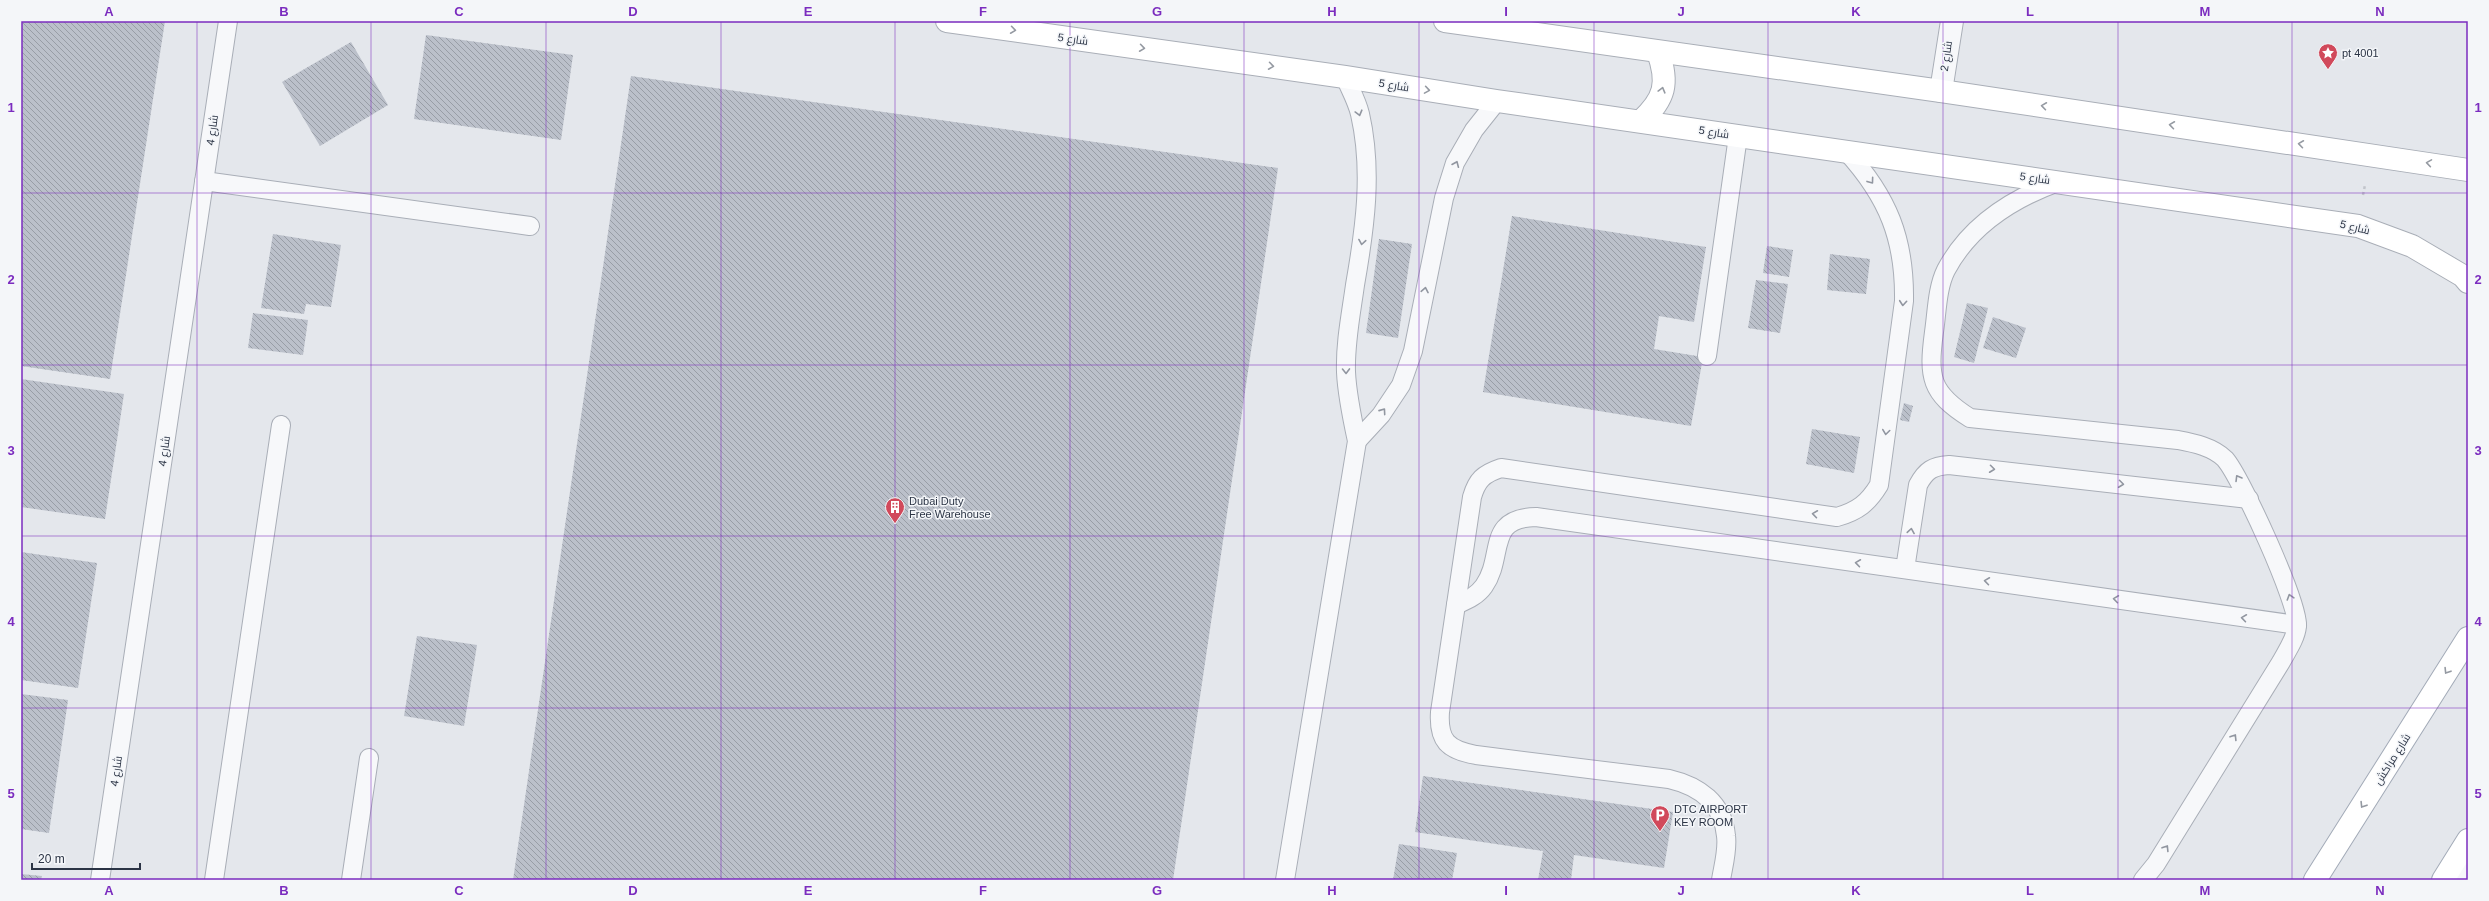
<svg xmlns="http://www.w3.org/2000/svg" width="2489" height="901" viewBox="0 0 2489 901" font-family="Helvetica,Cairo,sans-serif">
<style>
.building{fill:url(#building-back-hatch)}
.lines{fill:none;stroke-linecap:round;stroke-linejoin:round}
.lane-casing{stroke:#a9aeb7;stroke-width:20}
.street-casing{stroke:#a9aeb7;stroke-width:24}
.secondary-casing{stroke:#a9aeb7;stroke-width:24}
.primary-casing{stroke:#a3abb8;stroke-width:24}
.path{stroke:#c2c5cb;stroke-width:2.5;stroke-dasharray:3 3;stroke-linecap:butt}
.lane{stroke:#f7f8fa;stroke-width:18}
.street{stroke:#f7f8fa;stroke-width:22}
.secondary{stroke:#fff;stroke-width:22}
.primary{stroke:#fff;stroke-width:22}
.oneway{stroke:#959aa2}
.oneway2{stroke:#9196a0}
.grid{fill:none;stroke:#7b2cbf;stroke-width:1;stroke-opacity:0.55}
.labels{text-anchor:middle;dominant-baseline:central;stroke-width:3;stroke-linejoin:round;paint-order:stroke}
.street-label{font-size:11px;fill:#2b3445;stroke:#f4f6f9}
.poi-label{font-size:11px;fill:#2b3445;stroke:#f4f6f9;text-anchor:start}
.neatline{fill:none;stroke:#7b2cbf;stroke-width:1.5}
.grid-label{font-size:13px;text-anchor:middle;font-weight:bold;fill:#7b2cbf}
</style>
<defs>
<pattern id="building-back-hatch" width="6" height="6" patternUnits="userSpaceOnUse"><rect width="6" height="6" fill="#bbc0ca"/><path d="M-1 5l2 2M0 0l6 6M5-1l2 2" fill="none" stroke="#989da6"/></pattern>
</defs>
<rect width="100%" height="100%" fill="#e4e7ec"/>
<g class="building">
<polygon points="21,21 165,21 110,379 21,366"/>
<polygon points="426,35 573,55 561,140 414,119"/>
<polygon points="351,42 388,105 320,146 282,82"/>
<polygon points="631,76 1278,168 1173,880 513,880"/>
<polygon points="1512,216 1706,247 1694,322 1659,316 1654,349 1703,357 1691,426 1483,392"/>
<polygon points="273,234 341,245 331,307 306,304 304,314 261,308"/>
<polygon points="1379,239 1412,244 1398,338 1366,333"/>
<polygon points="1767,246 1793,250 1789,277 1763,273"/>
<polygon points="1830,254 1870,259 1866,294 1827,290"/>
<polygon points="1756,280 1788,284 1780,333 1748,328"/>
<polygon points="1967,303 1988,308 1974,363 1954,357"/>
<polygon points="253,313 308,320 303,355 248,348"/>
<polygon points="1993,317 2026,328 2016,358 1983,348"/>
<polygon points="21,379 124,394 105,519 21,507"/>
<polygon points="1904,403 1913,406 1909,422 1900,420"/>
<polygon points="1812,429 1860,437 1854,473 1806,464"/>
<polygon points="21,552 97,563 78,688 21,680"/>
<polygon points="417,636 477,645 464,726 404,716"/>
<polygon points="21,694 68,700 49,833 21,829"/>
<polygon points="1423,776 1673,812 1664,868 1574,855 1571,880 1538,880 1543,851 1415,832"/>
<polygon points="1399,844 1457,853 1452,880 1393,880"/>
<polygon points="21,874 42,876 41,880 21,880"/>
</g>
<g class="lines">
<defs>
<g id="lane">
<polyline points="204,181 530,226"/>
<path d="M2058,182c-47,17 -88,43 -112,88 -9,18 -9,42 -12,62 -6,45 -4,61 36,86l208,22c16,3 35,7 47,19 16,18 74,145 72,167 -1,12 -10,25 -16,36l-125,202 -13,16"/>
<polyline points="1707,356 1738,136"/>
<polyline points="1357,441 1381,415 1401,385 1413,351 1444,198 1455,163 1474,130 1497,101"/>
<path d="M1905,569l13,-84c8,-15 15,-19 31,-20l300,34"/>
<path d="M1456,605c11,-5 21,-9 28,-19 21,-30 1,-68 52,-69l761,108"/>
<polyline points="100,880 228,21"/>
<polyline points="214,880 281,425"/>
<polyline points="351,880 369,758"/>
<path d="M1285,880l72,-439c-5,-23 -10,-46 -11,-69 -1,-29 5,-58 9,-87 10,-57 18,-114 5,-171 -3,-13 -10,-25 -15,-37"/>
<path d="M1721,880c2,-13 7,-30 5,-44 -3,-33 -27,-50 -57,-57l-193,-24c-28,-5 -38,-14 -36,-43l32,-215c5,-17 11,-23 29,-29l336,49c21,-6 31,-14 42,-32l25,-184c1,-62 -16,-104 -58,-150"/>
<polyline points="2459,880 2459,853"/>
</g>
<polyline id="street" points="1941,91 1952,21"/>
<g id="secondary">
<polyline points="947,21 1345,77 1497,101 2358,226 2412,246 2463,276 2468,282"/>
<polyline points="1445,21 1941,91 2468,170"/>
<path d="M1641,121c24,-22 28,-38 17,-69"/>
</g>
<g id="primary">
<polyline points="2315,880 2468,638"/>
<polyline points="2443,880 2468,840"/>
</g>
</defs>
<use href="#lane" class="lane-casing"/>
<use href="#street" class="street-casing"/>
<use href="#secondary" class="secondary-casing"/>
<use href="#primary" class="primary-casing"/>
<polyline class="path" points="2363,195 2365,185"/>
<use href="#lane" class="lane"/>
<use href="#street" class="street"/>
<use href="#secondary" class="secondary"/>
<use href="#primary" class="primary"/>
</g>
<defs><path id="oneway-chevron" d="M-2-3.5L2.5 0L-2 3.5" fill="none" stroke-width="1.6" stroke-linecap="round" stroke-linejoin="round"/></defs>
<g class="oneway">
<use href="#oneway-chevron" transform="translate(1013 30) rotate(8)"/>
<use href="#oneway-chevron" transform="translate(1142 48) rotate(8)"/>
<use href="#oneway-chevron" transform="translate(1271 66) rotate(8)"/>
<use href="#oneway-chevron" transform="translate(1427 90) rotate(9)"/>
<use href="#oneway-chevron" transform="translate(1662 90) rotate(-75)"/>
<use href="#oneway-chevron" transform="translate(2044 106) rotate(-172)"/>
<use href="#oneway-chevron" transform="translate(2172 125) rotate(-172)"/>
<use href="#oneway-chevron" transform="translate(2301 144) rotate(-172)"/>
<use href="#oneway-chevron" transform="translate(2429 163) rotate(-171)"/>
<use href="#oneway-chevron" transform="translate(2447 671) rotate(122)"/>
<use href="#oneway-chevron" transform="translate(2363 805) rotate(122)"/>
</g>
<g class="oneway2">
<use href="#oneway-chevron" transform="translate(1359 113) rotate(75)"/>
<use href="#oneway-chevron" transform="translate(1456 164) rotate(-67)"/>
<use href="#oneway-chevron" transform="translate(1871 181) rotate(54)"/>
<use href="#oneway-chevron" transform="translate(1362 242) rotate(99)"/>
<use href="#oneway-chevron" transform="translate(1425 290) rotate(-79)"/>
<use href="#oneway-chevron" transform="translate(1903 303) rotate(95)"/>
<use href="#oneway-chevron" transform="translate(1346 371) rotate(89)"/>
<use href="#oneway-chevron" transform="translate(1383 411) rotate(-55)"/>
<use href="#oneway-chevron" transform="translate(1886 432) rotate(98)"/>
<use href="#oneway-chevron" transform="translate(1992 469) rotate(7)"/>
<use href="#oneway-chevron" transform="translate(2238 478) rotate(-121)"/>
<use href="#oneway-chevron" transform="translate(2121 484) rotate(7)"/>
<use href="#oneway-chevron" transform="translate(1815 514) rotate(-172)"/>
<use href="#oneway-chevron" transform="translate(1911 531) rotate(-81)"/>
<use href="#oneway-chevron" transform="translate(1858 563) rotate(-172)"/>
<use href="#oneway-chevron" transform="translate(1987 581) rotate(-172)"/>
<use href="#oneway-chevron" transform="translate(2290 597) rotate(-107)"/>
<use href="#oneway-chevron" transform="translate(2116 599) rotate(-172)"/>
<use href="#oneway-chevron" transform="translate(2244 618) rotate(-172)"/>
<use href="#oneway-chevron" transform="translate(2234 737) rotate(-58)"/>
<use href="#oneway-chevron" transform="translate(2166 848) rotate(-58)"/>
</g>
<path class="grid" d="M197,21v859M371,21v859M546,21v859M721,21v859M895,21v859M1070,21v859M1244,21v859M1419,21v859M1594,21v859M1768,21v859M1943,21v859M2118,21v859M2292,21v859M21,193h2447M21,365h2447M21,536h2447M21,708h2447"/>
<defs>
<symbol id="sight-pin" viewBox="-11 -11 22 30"><path d="M0 17L-7.5 6A9.5 9.5 0 1 1 7.5 6Z" fill="#d1495b" stroke="#f4f6f9"/><path d="M0-6L1.8-2.2L6-1.7L2.9 1.2L3.7 5.4L0 3.3L-3.7 5.4L-2.9 1.2L-6-1.7L-1.8-2.2Z" fill="#fff"/></symbol>
<symbol id="building-pin" viewBox="-11 -11 22 30"><path d="M0 17L-7.5 6A9.5 9.5 0 1 1 7.5 6Z" fill="#d1495b" stroke="#f4f6f9"/><path d="M-4-6H4V6H1V3H-1V6H-4ZM-2.5-4.3h1.7v1.8h-1.7ZM.8-4.3h1.7v1.8H.8ZM-2.5-1h1.7V.8h-1.7ZM.8-1h1.7V.8H.8Z" fill="#fff"/></symbol>
<symbol id="parking-pin" viewBox="-11 -11 22 30"><path d="M0 17L-7.5 6A9.5 9.5 0 1 1 7.5 6Z" fill="#d1495b" stroke="#f4f6f9"/><path d="M-3.5-5.5H1a3.5 3.5 0 0 1 0 7H-1V5.5H-3.5ZM-1-3.4V-.6H.8a1.4 1.4 0 0 0 0-2.8Z" fill="#fff"/></symbol>
</defs>
<g fill-rule="evenodd">
<use href="#sight-pin" x="2317" y="42" width="22" height="30"/>
<use href="#building-pin" x="884" y="496" width="22" height="30"/>
<use href="#parking-pin" x="1649" y="804" width="22" height="30"/>
</g>
<g class="labels">
<g class="street-label">
<text transform="translate(1073 39) rotate(8)">شارع 5</text>
<text transform="translate(1946 56) rotate(-82)">شارع 2</text>
<text transform="translate(1394 85) rotate(9)">شارع 5</text>
<text transform="translate(212 130) rotate(-82)">شارع 4</text>
<text transform="translate(1714 132) rotate(9)">شارع 5</text>
<text transform="translate(2035 178) rotate(8)">شارع 5</text>
<text transform="translate(2355 227) rotate(14)">شارع 5</text>
<text transform="translate(164 451) rotate(-82)">شارع 4</text>
<text transform="translate(2392 759) rotate(-58)">شارع مراكش</text>
<text transform="translate(116 771) rotate(-82)">شارع 4</text>
</g>
<g class="poi-label">
<text x="2342" y="53">pt 4001</text>
<text x="909" y="501">Dubai Duty<tspan x="909" dy="13">Free Warehouse</tspan></text>
<text x="1674" y="809">DTC AIRPORT<tspan x="1674" dy="13">KEY ROOM</tspan></text>
</g>
</g>
<rect width="2489" height="901" fill="none" stroke="#f4f6f9" stroke-width="44"/>
<path d="M32 863v6h108v-6" fill="none" stroke="#2b3445" stroke-width="2"/>
<text x="38" y="863" font-size="12" fill="#2b3445" stroke="#f4f6f9" stroke-width="3" paint-order="stroke">20 m</text>
<rect x="22" y="22" width="2445" height="857" class="neatline"/>
<g class="grid-label">
<text x="109" y="16">A</text>
<text x="284" y="16">B</text>
<text x="459" y="16">C</text>
<text x="633" y="16">D</text>
<text x="808" y="16">E</text>
<text x="983" y="16">F</text>
<text x="1157" y="16">G</text>
<text x="1332" y="16">H</text>
<text x="1506" y="16">I</text>
<text x="1681" y="16">J</text>
<text x="1856" y="16">K</text>
<text x="2030" y="16">L</text>
<text x="2205" y="16">M</text>
<text x="2380" y="16">N</text>
<text x="11" y="112">1</text>
<text x="2478" y="112">1</text>
<text x="11" y="284">2</text>
<text x="2478" y="284">2</text>
<text x="11" y="455">3</text>
<text x="2478" y="455">3</text>
<text x="11" y="626">4</text>
<text x="2478" y="626">4</text>
<text x="11" y="798">5</text>
<text x="2478" y="798">5</text>
<text x="109" y="895">A</text>
<text x="284" y="895">B</text>
<text x="459" y="895">C</text>
<text x="633" y="895">D</text>
<text x="808" y="895">E</text>
<text x="983" y="895">F</text>
<text x="1157" y="895">G</text>
<text x="1332" y="895">H</text>
<text x="1506" y="895">I</text>
<text x="1681" y="895">J</text>
<text x="1856" y="895">K</text>
<text x="2030" y="895">L</text>
<text x="2205" y="895">M</text>
<text x="2380" y="895">N</text>
</g>
</svg>
